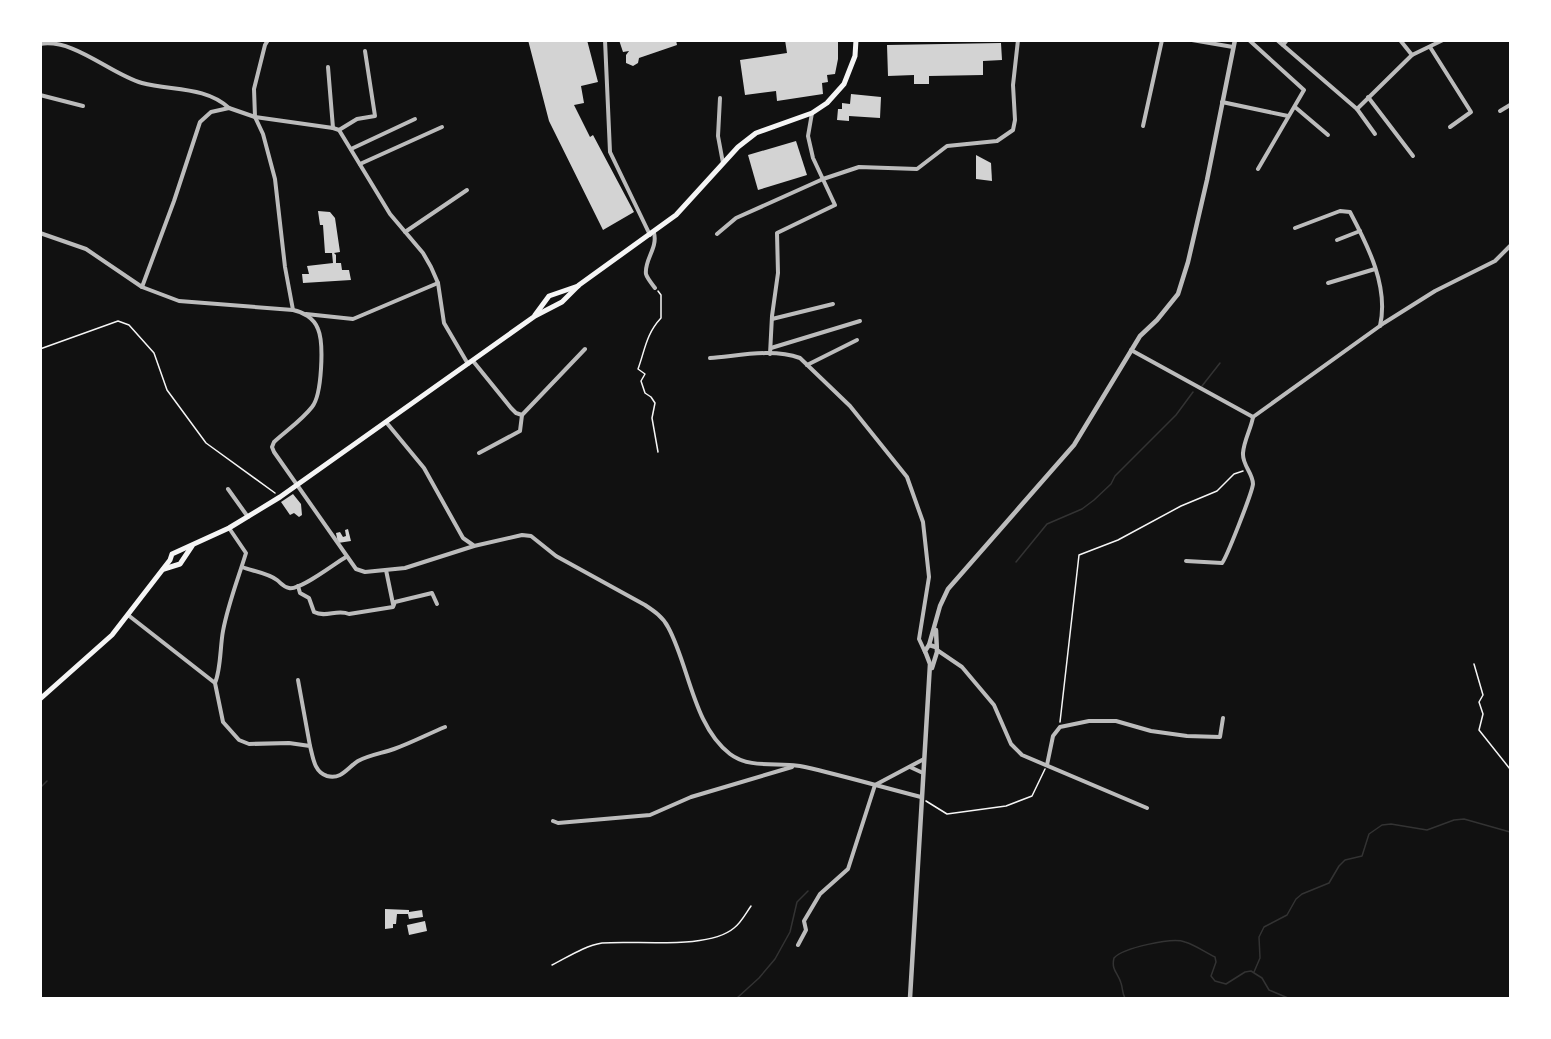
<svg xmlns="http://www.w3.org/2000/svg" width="1551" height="1039" viewBox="0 0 1551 1039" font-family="'Space Grotesk',sans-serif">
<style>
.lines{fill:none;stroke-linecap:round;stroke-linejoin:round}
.stream{stroke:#333;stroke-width:1.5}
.building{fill:#d3d3d3}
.path{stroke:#f5f5f5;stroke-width:1.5}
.minor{stroke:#bcbcbc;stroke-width:4}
.tertiary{stroke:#bcbcbc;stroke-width:4.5}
.secondary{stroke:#f5f5f5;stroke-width:5}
</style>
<rect width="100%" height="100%" fill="#111"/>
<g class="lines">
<g class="stream">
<polyline points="1202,386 1220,363"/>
<polyline points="1016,562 1047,524 1082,509 1094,500 1111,484 1115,476 1176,415 1193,392"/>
<polyline points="40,788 47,781"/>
<polyline points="1254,972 1260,958 1259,937 1264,927 1287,915 1296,899 1302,894 1329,883 1339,866 1345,860 1362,856 1369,834 1382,825 1391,824 1427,830 1454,820 1464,819 1510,832"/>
<polyline points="737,998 759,978 775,959 790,932 797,902 808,891"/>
<path d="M1125,998c-3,-5 -2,-9 -4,-15 -3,-10 -10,-13 -7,-25 9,-10 58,-21 71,-16 10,3 20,10 30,15l1,5 -5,14 4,5 11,3 19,-12 6,-1 11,7 7,12 19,8"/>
</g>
</g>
<g class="building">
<polygon points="528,40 587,40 598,82 581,86 584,103 574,105 590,137 593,135 634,212 603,230 549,121"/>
<polygon points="619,40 676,40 677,45 639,58 638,63 633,66 626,63 626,55 629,51 623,52"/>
<polygon points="785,40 838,40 838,59 835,74 827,75 828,82 822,83 823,94 777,101 776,91 745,95 740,60 787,53"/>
<polygon points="1001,43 1002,60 983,61 983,75 929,76 929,84 914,84 914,75 888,76 887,45"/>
<polygon points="851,94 881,97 880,118 849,116 849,121 837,120 838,109 842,109 842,103 850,104"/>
<polygon points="796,141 807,175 758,190 748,155"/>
<polygon points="976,155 991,163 992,181 976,179"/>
<polygon points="318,211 330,212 335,218 340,252 334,253 336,255 336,263 341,263 342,270 349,270 351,280 303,283 302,274 309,274 307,266 333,263 332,253 325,253 323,225 320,225"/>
<polygon points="293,494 301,504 302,515 299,517 294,513 290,515 281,502"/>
<polygon points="348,529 351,541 338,543 336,533 340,532 343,537 346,536 345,530"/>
<polygon points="385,909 409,910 409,912 422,910 423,917 409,919 408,914 397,914 396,924 393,924 393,928 385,929"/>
<polygon points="425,921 427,931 409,935 407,925"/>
</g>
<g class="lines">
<g class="path">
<polyline points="40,349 118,321 129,325 154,353 167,390 206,443 275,493"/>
<path d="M658,452l-6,-34 3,-15 -4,-6 -6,-4 -4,-12 4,-7 -7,-5c7,-19 8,-35 23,-51v-23l-3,-4"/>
<polyline points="1474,664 1483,695 1479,702 1483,714 1479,730 1510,769"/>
<polyline points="1060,722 1079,555 1118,540 1181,506 1217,491 1234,474 1243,471"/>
<polyline points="926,801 947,814 1006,806 1032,796 1045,769"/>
<path d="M552,965c16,-8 32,-19 50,-22 35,-3 106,7 132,-15 7,-5 12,-15 17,-22"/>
</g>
<g class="minor">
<polyline points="268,40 265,45 254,89 255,117 263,134 275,179 285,267 293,310"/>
<polyline points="605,40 610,152 650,235"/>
<polyline points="1192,40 1233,47"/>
<polyline points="1249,40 1304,90 1258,169"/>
<polyline points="1277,40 1357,109 1375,134"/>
<polyline points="1400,40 1412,55"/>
<path d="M40,44c34,-6 70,30 102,39 29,8 63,3 87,25"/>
<polyline points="1283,45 1287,40"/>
<polyline points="1430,47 1471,112 1450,127"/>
<polyline points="328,67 333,128"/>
<polyline points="40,95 83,106"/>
<polyline points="1368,97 1413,156"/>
<polyline points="720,98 718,136 723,163"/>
<polyline points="1222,102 1288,116"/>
<polyline points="1295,107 1328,135"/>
<polyline points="1357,109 1412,55 1443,40"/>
<polyline points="1500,111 1510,105"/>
<polyline points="1143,126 1162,40"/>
<polyline points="339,130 357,119 375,116 365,51"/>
<polyline points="351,149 415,119"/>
<polyline points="360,164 442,127"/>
<path d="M1295,228l45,-17 10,1c18,34 39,75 30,114"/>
<polyline points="405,232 467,190"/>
<path d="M40,233l46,16 56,38 37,14 114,9c10,2 21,8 25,19 6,14 4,66 -6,78 -10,13 -26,24 -38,35l-2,5 2,5 82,117 9,3 40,-4 69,-22 48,-11 9,1 25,20 89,49c9,6 18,12 23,22 21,38 25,99 62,127 21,16 51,7 75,13 39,9 77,20 116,30"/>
<path d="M654,233c4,15 -10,27 -8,41 1,4 6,10 9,14"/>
<polyline points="717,234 736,218 823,179 859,167 917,169 947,146 997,141 1013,130 1015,120 1013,85 1018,40"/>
<polyline points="1337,240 1360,231"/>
<polyline points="1328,283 1375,269"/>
<polyline points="142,287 174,201 200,122 211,112 229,108 255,117 333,128 339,130 390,214 423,253 431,267 438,283 444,323 468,364"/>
<polyline points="306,314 353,319 438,283"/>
<polyline points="772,319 833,304"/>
<polyline points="771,348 860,321"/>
<polyline points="1131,350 1253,417"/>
<polyline points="770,354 772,316 778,273 777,233 835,205 813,158 808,136 812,113"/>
<path d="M710,358c28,-2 62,-10 90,0l50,48 57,71 16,45 6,55 -10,62 6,13"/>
<polyline points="473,361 511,408 516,413 522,415"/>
<polyline points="807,365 857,340"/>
<polyline points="1253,417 1384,323 1435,291 1495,261 1510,246"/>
<polyline points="386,422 424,468 463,538 473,545"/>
<polyline points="479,453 520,431 522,415 585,349"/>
<polyline points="228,489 248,517"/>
<path d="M1186,561l36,2c4,-4 30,-70 31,-79 0,-11 -11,-19 -10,-31 1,-13 8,-24 10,-36"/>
<path d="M242,567c10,4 26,6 35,13 4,3 6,7 12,8 11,3 46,-25 57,-31"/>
<polyline points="386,570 393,604"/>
<path d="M298,586l2,7 9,5 5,14c12,6 23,-3 35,2l44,-7 2,-5 37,-9 5,11"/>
<path d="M128,615l87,68 8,39 16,18 10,4 40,-1 21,3c3,11 4,26 17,30 15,4 21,-9 31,-15 11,-6 25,-8 36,-12 17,-6 34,-15 51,-22"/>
<polyline points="937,650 962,667 994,705 1011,744 1022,755 1147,808"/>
<polyline points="298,680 310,746"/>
<path d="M215,683c6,-14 5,-36 8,-52 5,-27 15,-52 23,-78l-17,-25"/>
<polyline points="1047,765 1053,736 1060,727 1089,721 1116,721 1151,731 1187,736 1220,737 1223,718"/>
<polyline points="910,767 923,773"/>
<polyline points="553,821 558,823 650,815 691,797 792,767"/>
<polyline points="798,945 806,930 804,921 820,894 848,869 875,785 924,759"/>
</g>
<g class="tertiary">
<polyline points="929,645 940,606 948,589 1074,445 1140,336 1157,320 1178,294 1188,262 1207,180 1235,40"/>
<polyline points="932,668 937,652 936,630"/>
<polyline points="910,998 930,664 925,651 929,645 936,647"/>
</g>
<g class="secondary">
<polyline points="535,315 549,296 578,286"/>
<polyline points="164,569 180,564 192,546"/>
<polyline points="40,699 112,635 170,560 172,554 229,528 280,497 535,316 562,302 579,285 676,215 738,147 756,133 812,113 827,103 844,84 855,56 856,40"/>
</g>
</g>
<rect width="1551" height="1039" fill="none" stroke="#ffffff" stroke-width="84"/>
</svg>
